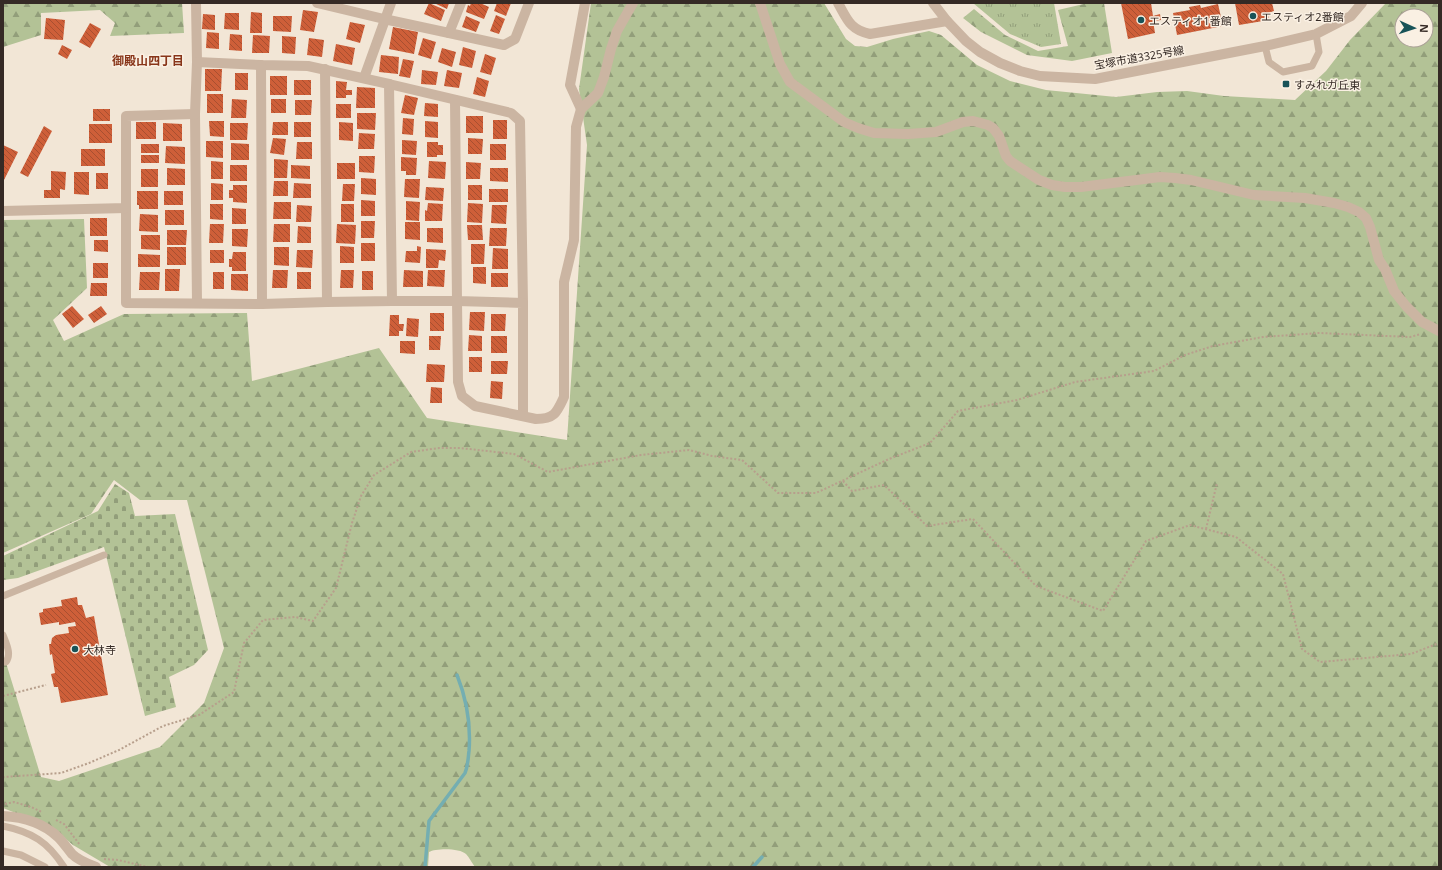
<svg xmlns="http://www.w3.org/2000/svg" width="1442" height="870" viewBox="0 0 1442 870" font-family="'Noto Sans','Noto Sans JP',sans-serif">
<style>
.grass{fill:url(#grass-tufts)}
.forest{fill:url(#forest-firs);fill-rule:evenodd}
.cemetery{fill:url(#cemetery-stones)}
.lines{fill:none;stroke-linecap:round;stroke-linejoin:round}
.stream{stroke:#74aeb1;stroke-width:3.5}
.building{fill:url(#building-back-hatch)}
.path{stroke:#b79f8c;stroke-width:2;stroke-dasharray:2 2;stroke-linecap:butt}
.service{stroke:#cbb5a2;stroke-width:7}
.minor{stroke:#cbb5a2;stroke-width:10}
.tertiary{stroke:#cbb5a2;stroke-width:10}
.poi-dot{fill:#185358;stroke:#faf0e3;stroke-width:1.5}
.labels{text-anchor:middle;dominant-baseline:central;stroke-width:3;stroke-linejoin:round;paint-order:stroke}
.poi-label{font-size:11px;fill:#352a25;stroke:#faf0e3;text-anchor:start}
.street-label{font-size:11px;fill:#352a25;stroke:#faf0e3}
.neighbourhood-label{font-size:12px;font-weight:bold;fill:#883519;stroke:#faf0e3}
</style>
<defs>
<pattern id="grass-tufts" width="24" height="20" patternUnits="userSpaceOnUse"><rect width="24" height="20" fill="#b3c296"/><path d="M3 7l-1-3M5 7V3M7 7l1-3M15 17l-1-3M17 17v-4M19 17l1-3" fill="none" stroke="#929e7a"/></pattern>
<pattern id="forest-firs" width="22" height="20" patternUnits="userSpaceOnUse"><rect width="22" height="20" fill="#b3c296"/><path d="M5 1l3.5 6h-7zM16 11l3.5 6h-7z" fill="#929e7a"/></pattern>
<pattern id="cemetery-stones" width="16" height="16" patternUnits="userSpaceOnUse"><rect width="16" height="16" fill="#b3c296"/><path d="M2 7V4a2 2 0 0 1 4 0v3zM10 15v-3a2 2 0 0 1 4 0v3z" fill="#929e7a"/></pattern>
<pattern id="building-back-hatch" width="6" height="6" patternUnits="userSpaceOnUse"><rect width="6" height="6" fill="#ce5f39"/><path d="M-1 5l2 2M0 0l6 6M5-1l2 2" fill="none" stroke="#a84f30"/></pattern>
</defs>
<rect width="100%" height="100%" fill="#f2e6d6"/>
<polygon class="grass" points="973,3 1054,3 1061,44 1041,47 1010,34"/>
<g class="forest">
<polygon points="3,3 182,3 184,33 110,36 115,23 100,10 41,13 41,35 3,47"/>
<path d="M591,3h233l22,36 9,7 12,1 26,-8 36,-8 12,4 36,30 33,16 36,9 70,7 41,-5 30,-1 37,5 71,4 31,-29 24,-31 36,-37h53v864h-964c-3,-4 -6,-10 -9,-13 -6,-6 -30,-6 -37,-2l-1,15h-318l-37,-22 -22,-18 -48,-19v-155l38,124 18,4 101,-34 44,-44 20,-55 -37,-148h-47l-26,-20 -23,34 -88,39v-333l81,-1 3,69 -34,32 11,21 60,-27 123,-1 5,68 127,-33 48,70 140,22 20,-295 -8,-56zM1402,16h24v24h-24z"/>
<polygon points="1088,3 1104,3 1112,53 1072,61 1027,55 981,32 963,18 974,9 1005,35 1038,51 1068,46 1058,10"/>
</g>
<polygon class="cemetery" points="115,484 129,493 135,516 175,514 208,650 194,665 169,677 176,707 145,716 104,547 18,578 3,580 3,556 98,511"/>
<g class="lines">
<g class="stream">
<path d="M425,867l4,-46 36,-48c3,-7 3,-14 4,-22 2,-26 -2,-51 -12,-76"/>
<polyline points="753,867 762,857"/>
</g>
</g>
<g class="building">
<polygon points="429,3 445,10 441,21 424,14"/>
<polygon points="434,3 449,3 447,9"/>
<polygon points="471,3 480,3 489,7 484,19 466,12 468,5 470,6"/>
<polygon points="497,3 511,3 506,16 494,11"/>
<polygon points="1121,3 1151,3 1153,16 1160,14 1161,20 1153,21 1155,33 1128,39"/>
<polygon points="1235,3 1272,3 1274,11 1268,13 1269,20 1239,25"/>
<polygon points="1218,4 1223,26 1177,35 1173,13 1190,10 1189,7 1200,5 1201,8"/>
<polygon points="303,10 318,12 314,32 300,30"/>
<polygon points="251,12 262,13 262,33 250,33"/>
<polygon points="225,13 239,13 239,30 224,29"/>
<polygon points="203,14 215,15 215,30 202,29"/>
<polygon points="496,15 505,19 499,34 490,31"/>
<polygon points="273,16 292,16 291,32 273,31"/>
<polygon points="466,16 480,22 476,32 462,27"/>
<polygon points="46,18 65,20 63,40 44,39"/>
<polygon points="350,22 365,25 360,43 346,39"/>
<polygon points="90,23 101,29 90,48 79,42"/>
<polygon points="393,27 418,32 414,54 389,49"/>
<polygon points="207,32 219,33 219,49 206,48"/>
<polygon points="230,34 242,35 242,51 229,50"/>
<polygon points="253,35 270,36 269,53 252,53"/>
<polygon points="282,36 296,37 295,54 282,53"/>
<polygon points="309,38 324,40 322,57 307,55"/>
<polygon points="423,38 436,42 431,59 418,55"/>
<polygon points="336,44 355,48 352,65 333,61"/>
<polygon points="62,45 72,50 67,59 58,54"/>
<polygon points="463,47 476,51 472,68 459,65"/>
<polygon points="442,48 456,52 452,67 438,62"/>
<polygon points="485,54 496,58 491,75 480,72"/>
<polygon points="381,55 399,57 398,74 379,72"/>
<polygon points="403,59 414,61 410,78 399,76"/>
<polygon points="205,69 222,69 221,91 205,91"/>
<polygon points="422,70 438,72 436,85 421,84"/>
<polygon points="447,70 462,73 459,88 444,86"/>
<rect x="235" y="73" width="13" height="17"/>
<rect x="270" y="76" width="17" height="19"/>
<polygon points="477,77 489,81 485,97 473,94"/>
<rect x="294" y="80" width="17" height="15"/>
<polygon points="336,81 347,82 346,90 352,90 352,95 346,95 346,98 336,98"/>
<polygon points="357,87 375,88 375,108 356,108"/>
<rect x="207" y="94" width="16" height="19"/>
<polygon points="405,95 418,98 414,115 401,113"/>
<polygon points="232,99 247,100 246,118 231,118"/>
<rect x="271" y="99" width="15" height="14"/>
<polygon points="295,100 312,100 311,115 295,115"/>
<polygon points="425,103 438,104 438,117 424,116"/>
<rect x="336" y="104" width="15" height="14"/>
<rect x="93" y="109" width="17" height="12"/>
<polygon points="357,113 376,113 375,130 357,129"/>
<rect x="466" y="116" width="17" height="17"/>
<polygon points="403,118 414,119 413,135 402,134"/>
<rect x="493" y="120" width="14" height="19"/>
<polygon points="209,121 224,121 224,137 210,136"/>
<polygon points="425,121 438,122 438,138 425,137"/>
<rect x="136" y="122" width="20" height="17"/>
<polygon points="273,122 288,122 288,135 272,135"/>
<rect x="294" y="122" width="17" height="15"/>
<polygon points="339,122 353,123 353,141 339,140"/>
<polygon points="163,123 182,124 182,141 163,141"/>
<polygon points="230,123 248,123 247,140 230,140"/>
<rect x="89" y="124" width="23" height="19"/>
<polygon points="44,126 52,131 28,177 20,173"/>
<polygon points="359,133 375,134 374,149 358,149"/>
<polygon points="273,138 286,139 284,155 270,153"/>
<polygon points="468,138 483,139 482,154 468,154"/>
<polygon points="402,140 417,141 416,155 402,154"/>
<polygon points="206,141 223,141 223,158 206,157"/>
<polygon points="297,142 312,142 312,159 296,159"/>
<polygon points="427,142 438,142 438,145 443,145 443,155 437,155 437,157 427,157"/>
<polygon points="231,143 249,144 249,160 231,160"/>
<rect x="141" y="144" width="18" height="9"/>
<rect x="490" y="144" width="16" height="16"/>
<polygon points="3,145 18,152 3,182"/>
<polygon points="166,146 185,147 185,164 165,163"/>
<rect x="81" y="149" width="24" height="17"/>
<rect x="141" y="155" width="18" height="8"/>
<polygon points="359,156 375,156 374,173 359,172"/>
<polygon points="401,157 417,158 416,175 406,175 406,171 401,171"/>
<polygon points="274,159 288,160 287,178 274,178"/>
<polygon points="211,161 223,162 223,179 211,179"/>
<polygon points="429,161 446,162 445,179 428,178"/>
<polygon points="466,162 481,163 480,179 466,179"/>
<rect x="337" y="163" width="18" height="16"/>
<rect x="230" y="165" width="17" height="16"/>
<polygon points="291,165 310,166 310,179 291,178"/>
<polygon points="167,168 185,169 185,185 167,185"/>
<polygon points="490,168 508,168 508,182 490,181"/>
<rect x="141" y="169" width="17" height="18"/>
<polygon points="51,171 66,172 65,190 60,189 60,198 44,198 44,190 51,190"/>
<polygon points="74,172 89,172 89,195 74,194"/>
<rect x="96" y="173" width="12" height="16"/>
<polygon points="361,178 376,179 376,195 361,194"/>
<polygon points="405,179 420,179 419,198 404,197"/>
<polygon points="274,181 288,181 288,196 273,196"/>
<polygon points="211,183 223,184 223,200 211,200"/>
<polygon points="294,183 311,184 311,198 293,198"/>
<polygon points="343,184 355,184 354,201 342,201"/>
<polygon points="233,185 247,185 247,203 233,202 233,198 229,198 229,190 233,190"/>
<rect x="468" y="185" width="14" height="15"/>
<polygon points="426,187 444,188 443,201 425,200"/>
<rect x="489" y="189" width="19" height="13"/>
<polygon points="137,191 158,191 158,209 139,209 139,205 137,205"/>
<rect x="164" y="191" width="19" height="14"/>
<polygon points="361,200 375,201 375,216 361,216"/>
<polygon points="406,201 420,202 419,221 406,220"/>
<polygon points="274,202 291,202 291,219 273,219"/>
<polygon points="428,203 443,204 442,221 425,221 425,210 427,211"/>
<polygon points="468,203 483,204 482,223 467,222"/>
<polygon points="210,204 223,204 223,220 210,219"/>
<rect x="341" y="204" width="13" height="18"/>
<polygon points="297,205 312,206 311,222 296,222"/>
<polygon points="492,205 507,205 506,224 491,223"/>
<polygon points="232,208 246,209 246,224 232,224"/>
<rect x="165" y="210" width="19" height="15"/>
<polygon points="140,214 158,215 158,232 139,231"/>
<rect x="90" y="218" width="17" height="18"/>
<polygon points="361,221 375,221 374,238 361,238"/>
<polygon points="405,222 420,222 420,240 405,239"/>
<polygon points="210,224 224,224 223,243 209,243"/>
<polygon points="274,224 290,224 290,242 273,242"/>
<polygon points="337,224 356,225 355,244 336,243"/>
<polygon points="467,225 482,225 483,240 468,240"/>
<polygon points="298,226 311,227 311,243 297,243"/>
<polygon points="427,228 443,228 443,243 427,242"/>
<polygon points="490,228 507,228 506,246 489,246"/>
<polygon points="232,229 248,229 247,247 232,246"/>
<polygon points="167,230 187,230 186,245 167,245"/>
<polygon points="141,235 160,235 160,250 141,249"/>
<polygon points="94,240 108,240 108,252 94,251"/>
<rect x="361" y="243" width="14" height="18"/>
<polygon points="471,244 485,244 484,264 471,264"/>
<polygon points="340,246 354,247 354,263 340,263"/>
<polygon points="417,246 421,247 420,263 405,262 406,251 417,251"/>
<rect x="167" y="247" width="19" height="18"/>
<polygon points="274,247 289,247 289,266 274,265"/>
<polygon points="493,248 508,249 508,269 492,269"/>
<polygon points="426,249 446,250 445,261 439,260 438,268 426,268"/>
<rect x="210" y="250" width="14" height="13"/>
<polygon points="297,250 313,250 312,268 296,267"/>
<polygon points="233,252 246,252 246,271 232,271 232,267 229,267 229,259 232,259"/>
<polygon points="138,254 160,255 160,267 138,267"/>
<rect x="93" y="263" width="15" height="15"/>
<polygon points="473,267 486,267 486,284 473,283"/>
<polygon points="165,269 180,269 179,291 165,291"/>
<polygon points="273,270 288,270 287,288 272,288"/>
<polygon points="341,270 354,270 353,288 340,288"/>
<polygon points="404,270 423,271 423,287 403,287"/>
<polygon points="428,270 445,270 444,287 427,286"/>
<rect x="362" y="271" width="11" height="19"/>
<polygon points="140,272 160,272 159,290 139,290"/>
<rect x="213" y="272" width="11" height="17"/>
<rect x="297" y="272" width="14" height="17"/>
<rect x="491" y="273" width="17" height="14"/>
<polygon points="231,274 248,274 248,291 231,290"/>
<polygon points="91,283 107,283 107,296 90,296"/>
<polygon points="72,306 84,319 73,328 62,314"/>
<polygon points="101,306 107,314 94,323 88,315"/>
<polygon points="470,312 485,312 484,331 469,330"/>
<rect x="430" y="313" width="14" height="18"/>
<polygon points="491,314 506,314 505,331 491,331"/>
<polygon points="390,315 399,315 399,324 404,324 403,331 399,331 399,336 389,336"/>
<polygon points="407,318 419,319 418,337 406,336"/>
<polygon points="469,335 482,336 482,351 468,351"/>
<polygon points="429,336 441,336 440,350 429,350"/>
<rect x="491" y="336" width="16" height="17"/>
<polygon points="400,341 415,341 415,354 400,353"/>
<rect x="469" y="357" width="13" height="15"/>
<polygon points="491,361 508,361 507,374 491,374"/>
<polygon points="427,364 445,365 444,382 426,382"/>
<polygon points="491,381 503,382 502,399 490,398"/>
<polygon points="431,387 442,388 442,403 430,403"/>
<polygon points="77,597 78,605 82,605 86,618 94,616 108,695 61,703 58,687 54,687 51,674 55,673 52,654 50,655 49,644 51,644 52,638 56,635 69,633 68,627 76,626 75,622 59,625 59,622 41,625 39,613 43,612 43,609 62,606 61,600"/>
</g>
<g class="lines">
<g class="path">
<polyline points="843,481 852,491 884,485 927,526 973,519 1036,586 1103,611 1146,541 1190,525 1236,537 1283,574 1302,649 1320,662 1411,654 1439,643"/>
<polyline points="1206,529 1217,483"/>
<polyline points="3,696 46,685"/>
<polyline points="3,778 4,777 61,773 89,763 119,750 163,726 199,715 234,692 244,643 263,620 295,617 313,621 336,588 352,523 361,496 374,475 411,452 439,448 460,448 514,454 548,472 641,455 689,450 712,456 742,460 778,493 816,493 889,459 930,443 958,411 1017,400 1075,382 1154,371 1185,355 1213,346 1263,337 1319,333 1410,337 1421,334"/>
<polyline points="5,804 14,802 31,807 42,812"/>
<polyline points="56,820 64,824 80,845"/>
<polyline points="104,859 118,860 148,867"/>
</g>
<g class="service">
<polyline points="1265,46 1269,62 1283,72 1312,66 1319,52 1316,34"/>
<polyline points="3,596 104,555"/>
<path d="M3,635c3,8 9,19 3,27h-3"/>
<path d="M3,826c29,6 45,16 61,41"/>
<polyline points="3,851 21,855 45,867"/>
</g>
<g class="minor">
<polyline points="196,3 197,62 195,114 197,303"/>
<polyline points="317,3 384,19 449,33 461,3"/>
<polyline points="760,3 780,64 790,82 844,122 858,128 874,133 908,134 936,132 963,122 973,121 988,125 993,128 999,136 1006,156 1010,161 1039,180 1052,185 1065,187 1081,187 1160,177 1175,178 1191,180 1254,195 1305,198 1334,203 1348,207 1359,212 1366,218 1370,227 1379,260 1385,269 1394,291 1406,306 1422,322 1439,331"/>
<path d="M838,3c9,16 12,27 32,31l77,-13"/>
<polyline points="449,33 504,45 515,39 529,3"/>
<polyline points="197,62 261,65 308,66 389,84 392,301 327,302"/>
<polyline points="261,65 262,304"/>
<polyline points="364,78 391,3"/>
<polyline points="389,84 511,113 520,121 523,303"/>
<polyline points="455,100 457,301 523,303 523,416"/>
<polyline points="581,109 570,85 585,3"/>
<polyline points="126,208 126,303 262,304 327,302 325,69"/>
<polyline points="3,211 126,208 126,116 195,114"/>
<path d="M392,301h65l1,81 4,14 13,10 61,13c19,0 21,-7 28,-22v-115l10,-42 2,-113 5,-18 17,-16 6,-16 7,-28 6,-18 16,-28"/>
<path d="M3,816c19,1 40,7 55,21 5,5 9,11 14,17 6,6 16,10 24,13"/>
</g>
<polyline class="tertiary" points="933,3 947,21 966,41 980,52 1000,63 1020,71 1040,76 1095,79 1265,46 1316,34 1351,16 1362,3"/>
</g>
<g class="poi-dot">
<circle cx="1253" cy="16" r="4"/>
<circle cx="1141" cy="20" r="4"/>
<rect x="1282" y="80" width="8" height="8" rx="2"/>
<circle cx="75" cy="649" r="4"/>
</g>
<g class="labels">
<g class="poi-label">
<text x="1261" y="16">エスティオ2番館</text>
<text x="1149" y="20">エスティオ1番館</text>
<text x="1294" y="84">すみれガ丘東</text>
<text x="83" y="649">大林寺</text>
</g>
<g class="street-label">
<text transform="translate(1139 57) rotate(-10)">宝塚市道3325号線</text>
</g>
<g class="neighbourhood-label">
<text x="148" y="60">御殿山四丁目</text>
</g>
</g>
<rect width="1442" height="870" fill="none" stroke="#352a25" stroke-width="8"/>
<g transform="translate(1414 28) rotate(93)"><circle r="19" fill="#faf0e3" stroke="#aba197"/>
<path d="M0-3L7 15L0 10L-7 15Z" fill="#185358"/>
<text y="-6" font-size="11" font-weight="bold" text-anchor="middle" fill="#352a25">N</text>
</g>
</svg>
